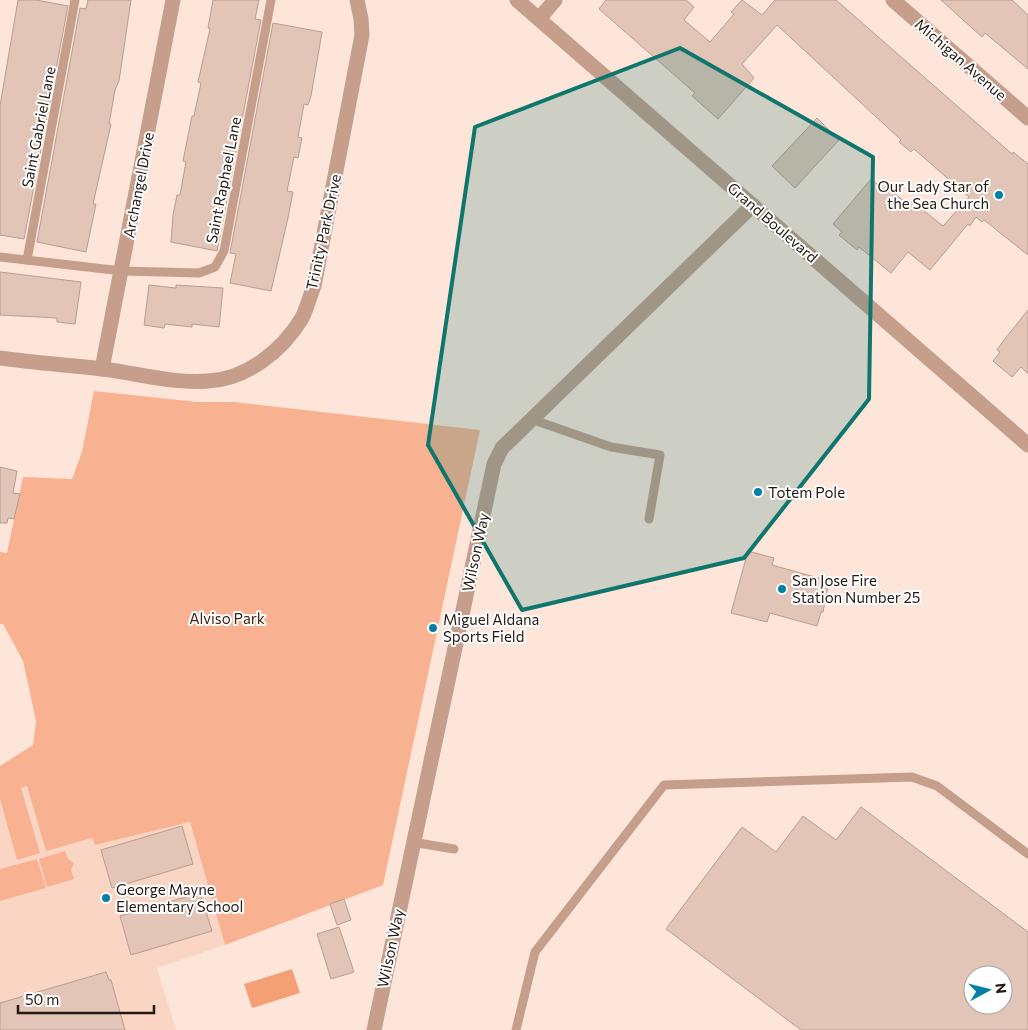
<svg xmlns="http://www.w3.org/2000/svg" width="1028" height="1030" viewBox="0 0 1028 1030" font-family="Commissioner,sans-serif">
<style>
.built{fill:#fad5c3}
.green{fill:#f8b291}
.water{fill:#f59f75}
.building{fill:#e2c5b7;stroke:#b99d90;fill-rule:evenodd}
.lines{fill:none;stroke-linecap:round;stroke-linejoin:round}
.service{stroke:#c59e8c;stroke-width:9}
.minor{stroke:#c59e8c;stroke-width:15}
.marked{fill:#0f766e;fill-opacity:0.2;stroke:#0f766e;stroke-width:4;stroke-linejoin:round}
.poi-dot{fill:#0181a6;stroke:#fff;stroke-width:2}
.labels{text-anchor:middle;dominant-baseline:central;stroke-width:4;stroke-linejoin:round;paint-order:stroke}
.street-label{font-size:15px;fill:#241914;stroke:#fff}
.poi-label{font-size:15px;fill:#241914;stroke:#fff;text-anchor:start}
.park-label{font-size:15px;fill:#421;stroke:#fff}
</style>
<rect width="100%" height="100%" fill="#fde5da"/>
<polygon class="built" points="27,786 74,843 92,838 95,845 190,822 225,945 157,968 176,1030 0,1030 0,794"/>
<g class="green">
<polygon points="94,391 197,402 234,402 480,430 383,885 225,945 190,822 95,845 92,838 46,851 27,786 21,788 40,853 17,860 0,799 0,766 33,745 36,721 23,661 3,624 0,624 0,552 7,553 23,477 72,479 82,452"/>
<polygon points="65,851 68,859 74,863 71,870 74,879 47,887 39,859"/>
<polygon points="37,859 46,888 0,901 0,869"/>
</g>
<polygon class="water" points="292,969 300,993 252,1008 244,984"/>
<g class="building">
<polygon points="18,0 36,0 68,6 24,239 0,235 0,106"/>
<polygon points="88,0 131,0 119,81 115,90 109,124 111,124 93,204 96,204 86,252 37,242 80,8 86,9"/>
<polygon points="213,0 259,0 255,19 261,20 217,251 171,242 173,215 177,195 180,195 186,162 183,161 192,116 194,116 201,83 198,82 210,29 208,28"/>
<polygon points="606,0 686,0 694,7 684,20 710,42 734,14 731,12 742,0 762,15 775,0 836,0 1012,154 1013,152 1028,164 1028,255 984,220 982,222 976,217 970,226 968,224 930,270 908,252 891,273 859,247 857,250 839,235 842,232 833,224 871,179 883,189 886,186 906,203 910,204 912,201 943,226 969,197 914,149 911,152 899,142 901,140 777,25 742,64 754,78 718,119 692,96 695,93 599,9"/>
<polygon points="941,0 1012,0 1028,15 1028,69 985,33 982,37"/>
<polygon points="273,23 322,32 311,96 308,105 304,104 298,137 302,138 298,158 294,157 287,191 293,192 288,218 271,291 230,283 236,254 230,253"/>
<polygon points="817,118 839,140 795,188 772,166"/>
<polygon points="0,272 81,282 75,324 57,322 57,318 0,315"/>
<polygon points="149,285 176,288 176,285 223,288 219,327 192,324 192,327 165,324 164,328 144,325"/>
<polygon points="1028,310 1028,374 1021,367 1012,377 993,361 1000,352 997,350 1004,340"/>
<polygon points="0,467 17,471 13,493 20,494 14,519 8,518 7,523 0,523"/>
<polygon points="748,551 774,558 772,565 829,581 823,612 821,612 817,626 770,613 767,622 731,613"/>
<path d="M861,807l167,125v98h-227l-135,-101 76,-102 34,25 27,-36 33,24zM973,975h30v30h-30z"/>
<polygon points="182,826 193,864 112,888 101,850"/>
<polygon points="200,893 212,931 131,955 120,916"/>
<polygon points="344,899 351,920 337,925 330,904"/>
<polygon points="339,927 354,972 331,979 317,934"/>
<polygon points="106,972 109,980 111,980 125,1030 0,1030 0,1003"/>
</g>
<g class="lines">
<g class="service">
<polyline points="0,257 122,271 199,273 215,267 224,251 271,0"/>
<polyline points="27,260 75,0"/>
<polyline points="531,419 611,447 660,455 649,519"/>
<polyline points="412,842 454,849"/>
<polyline points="516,1030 535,952 664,785 912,777 937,786 1028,854"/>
</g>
<g class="minor">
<polyline points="517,0 1028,445"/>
<polyline points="893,0 1028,118"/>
<polyline points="539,19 555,0"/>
<path d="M0,358c34,5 68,7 102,11 35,4 71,15 106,12 39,-2 74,-30 94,-63 5,-10 8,-22 12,-32l48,-251 -1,-16 -4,-19"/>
<polyline points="102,369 173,0"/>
<polyline points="374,1030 494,464 502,448 753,205"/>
</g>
</g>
<path class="marked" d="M680,48l193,109 -4,242 -125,159 -222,52 -94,-165 47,-318z"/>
<g class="poi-dot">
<circle cx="999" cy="195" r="5"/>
<circle cx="758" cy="492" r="5"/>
<circle cx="782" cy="589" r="5"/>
<circle cx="433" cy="628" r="5"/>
<circle cx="106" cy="898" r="5"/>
</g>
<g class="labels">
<g class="street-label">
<text transform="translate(961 59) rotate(41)">Michigan Avenue</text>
<text transform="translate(38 127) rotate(-79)">Saint Gabriel Lane</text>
<text transform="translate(223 180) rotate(-79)">Saint Raphael Lane</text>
<text transform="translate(138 185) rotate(-79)">Archangel Drive</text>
<text transform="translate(773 222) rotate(41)">Grand Boulevard</text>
<text transform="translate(323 232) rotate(-78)">Trinity Park Drive</text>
<text transform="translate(475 552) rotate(-78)">Wilson Way</text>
<text transform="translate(390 948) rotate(-78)">Wilson Way</text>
</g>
<g class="poi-label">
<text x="989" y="186" text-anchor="end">Our Lady Star of<tspan x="989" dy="17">the Sea Church</tspan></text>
<text x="768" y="492">Totem Pole</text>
<text x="792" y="580">San Jose Fire<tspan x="792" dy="17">Station Number 25</tspan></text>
<text x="443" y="619">Miguel Aldana<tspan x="443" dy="17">Sports Field</tspan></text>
<text x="116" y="889">George Mayne<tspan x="116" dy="17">Elementary School</tspan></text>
</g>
<g class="park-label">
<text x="227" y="618">Alviso Park</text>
</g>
</g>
<g transform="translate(988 990) rotate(83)"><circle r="24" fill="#ffffff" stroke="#a7a3a1"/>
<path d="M0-4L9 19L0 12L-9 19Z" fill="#0181a6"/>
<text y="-8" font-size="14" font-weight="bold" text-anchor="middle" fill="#241914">N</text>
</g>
<path d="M18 1005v8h136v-8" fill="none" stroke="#241914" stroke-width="2.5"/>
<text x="25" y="1005" font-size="15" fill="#241914" stroke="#ffffff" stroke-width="4" paint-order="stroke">50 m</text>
</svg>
